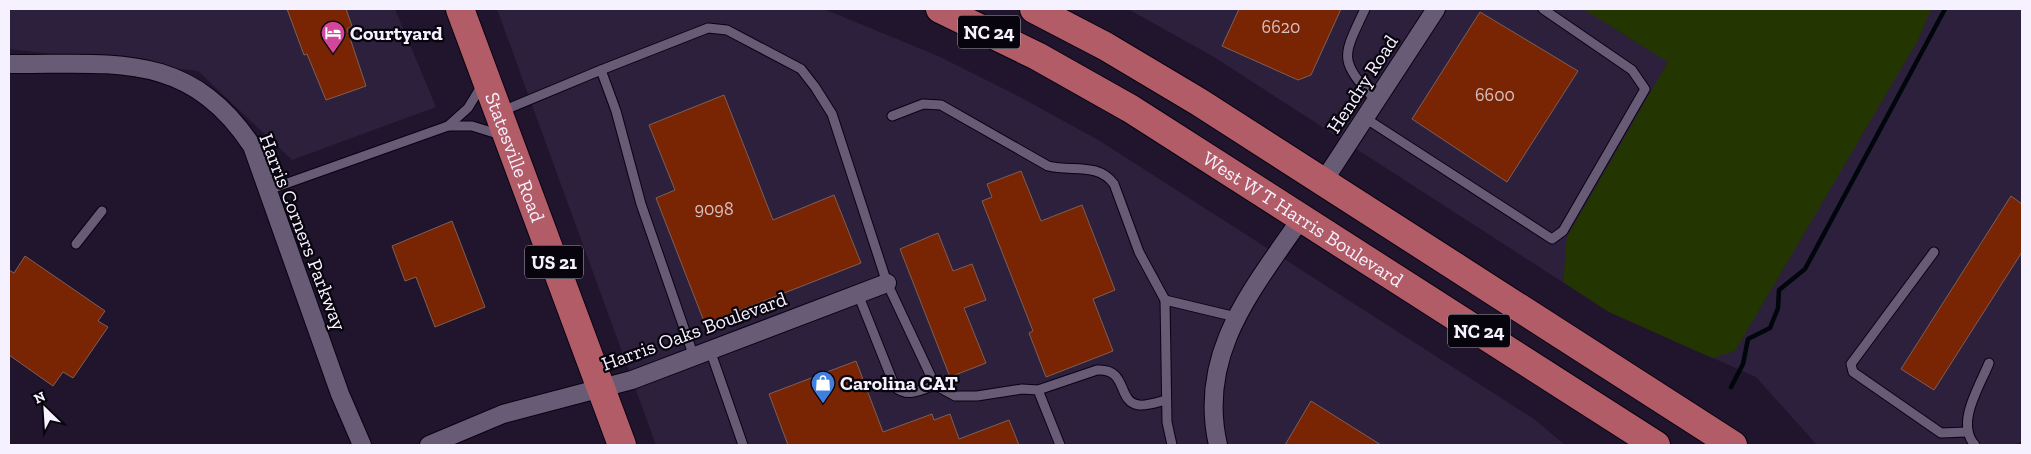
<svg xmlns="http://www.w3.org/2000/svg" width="2031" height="454" viewBox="0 0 2031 454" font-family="'Zilla Slab',serif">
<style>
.built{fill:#2d203c}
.green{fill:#233500}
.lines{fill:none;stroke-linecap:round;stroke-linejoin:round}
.stream{stroke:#00060c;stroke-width:4.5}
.building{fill:#792504;stroke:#7e5f55}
.lane-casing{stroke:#0a0213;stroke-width:11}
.street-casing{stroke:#0a0213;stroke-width:20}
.primary-casing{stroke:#0a0213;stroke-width:30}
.lane{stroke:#675b76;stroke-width:9}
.street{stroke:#675b76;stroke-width:18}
.primary{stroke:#b15c67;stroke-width:28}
.labels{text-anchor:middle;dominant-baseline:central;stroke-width:4.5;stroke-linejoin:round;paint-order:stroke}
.number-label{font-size:18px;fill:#d7bec0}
.shield{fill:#08040d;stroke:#afaab6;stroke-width:1}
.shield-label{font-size:19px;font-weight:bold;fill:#f6f1fe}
.poi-label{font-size:20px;font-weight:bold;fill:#f6f1fe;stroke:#08040d;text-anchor:start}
.street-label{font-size:20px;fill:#f6f1fe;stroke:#08040d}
</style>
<rect width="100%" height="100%" fill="#20152c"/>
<g class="built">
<polygon points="9,9 395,9 436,107 292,160 198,71 9,49"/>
<polygon points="497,9 824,9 938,56 1020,97 1100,141 1534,419 1565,445 656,445"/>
<polygon points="1128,9 2022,9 2022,441 2014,445 1817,445 1756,377 1609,312 1214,57"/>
</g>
<polygon class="green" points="1583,9 1931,9 1918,40 1735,351 1712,358 1609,312 1563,282 1567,237 1668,62"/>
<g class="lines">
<polyline class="stream" points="1731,387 1743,364 1748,339 1770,328 1778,308 1779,290 1805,269 1945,9"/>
</g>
<g class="building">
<polygon points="287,9 346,9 352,26 347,29 366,86 326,100 307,54 304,55"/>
<polygon points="1239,9 1341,9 1311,75 1298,80 1222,46"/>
<polygon points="1480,12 1578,71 1507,182 1412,119"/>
<polygon points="724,95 773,220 834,195 861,263 705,324 656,198 675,190 649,125"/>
<polygon points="1021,171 1041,221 1082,205 1115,290 1093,299 1113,351 1046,377 1029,333 1033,331 982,201 992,197 987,184"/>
<polygon points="2011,196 2022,204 2022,252 1934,390 1901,369"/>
<polygon points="452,221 485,307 435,327 416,277 405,281 392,246"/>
<polygon points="938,233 953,271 972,264 986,300 964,308 986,363 950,377 900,249"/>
<polygon points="25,256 105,311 98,321 108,327 73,378 63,372 53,386 9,355 9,270 14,273"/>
<polygon points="856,361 883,432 932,414 934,420 950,414 959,439 1009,420 1019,445 788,445 769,394"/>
<polygon points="1311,401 1381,445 1285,445"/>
</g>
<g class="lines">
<defs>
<g id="lane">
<path d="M1365,9c-23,49 -27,50 11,92"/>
<polyline points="601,70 708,28 727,30 801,69 815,87 832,114 887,283 935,385 955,396 977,396 1022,389 1038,390 1060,445"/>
<polyline points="500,112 601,70 616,111 641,204 694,357"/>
<path d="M892,116l31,-12 18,1 107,61c24,6 50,-4 66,18l25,68 26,48"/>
<polyline points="1365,118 1552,239 1563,231 1645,89 1632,70 1543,9"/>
<polyline points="448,126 472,126 501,135"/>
<polyline points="268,190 448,126 468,108 482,85"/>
<polyline points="76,244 102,211"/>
<polyline points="1934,252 1851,364 1853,372 1941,433 1967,432"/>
<path d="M858,294l37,93c13,11 26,3 40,-2"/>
<polyline points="710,350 743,445"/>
<path d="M1038,390l59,-20c32,-2 19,32 42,35 8,1 19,-3 27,-5"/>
<polyline points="1172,445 1167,422 1165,300 1236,317"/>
<path d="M1975,445c-20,-22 5,-59 14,-82"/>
</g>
<g id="street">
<path d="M9,64c102,1 179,-15 243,82l88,248 22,51"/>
<polyline points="1323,182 1436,9"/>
<polyline points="429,445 503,414 632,380 887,283"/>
<path d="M1218,445c-21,-92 35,-156 84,-228"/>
</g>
<g id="primary">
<path id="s1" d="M460,9l162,436"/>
<path id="s2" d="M940,9l97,47 94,53 525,336"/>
<polyline points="1034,9 1105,46 1199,102 1733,445"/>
</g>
</defs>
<use href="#lane" class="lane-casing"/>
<use href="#street" class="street-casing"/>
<use href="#primary" class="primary-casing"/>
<use href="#lane" class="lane"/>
<use href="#street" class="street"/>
<use href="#primary" class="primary"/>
</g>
<defs>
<symbol id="hotel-pin" viewBox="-11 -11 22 30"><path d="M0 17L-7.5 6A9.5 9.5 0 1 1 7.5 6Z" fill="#d1479c" stroke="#08040d"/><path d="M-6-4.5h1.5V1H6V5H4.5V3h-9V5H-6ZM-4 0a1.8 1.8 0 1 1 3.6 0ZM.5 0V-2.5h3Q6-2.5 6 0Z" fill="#fff"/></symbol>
<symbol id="shop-pin" viewBox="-11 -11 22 30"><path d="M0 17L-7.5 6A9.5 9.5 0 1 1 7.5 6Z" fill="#3f7fe0" stroke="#08040d"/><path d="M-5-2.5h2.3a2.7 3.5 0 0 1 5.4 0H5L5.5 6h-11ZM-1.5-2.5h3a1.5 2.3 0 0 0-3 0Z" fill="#fff"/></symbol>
</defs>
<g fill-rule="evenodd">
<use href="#hotel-pin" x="319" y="19" width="28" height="38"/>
<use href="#shop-pin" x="809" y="369" width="28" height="38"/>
</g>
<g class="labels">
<g class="number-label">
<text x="1281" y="27">6620</text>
<text x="1495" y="95">6600</text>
<text x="714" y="209">9098</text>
</g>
<g class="shield">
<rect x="958" y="15.5" width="62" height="33" rx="4"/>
<rect x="525" y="245.5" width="58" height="33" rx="4"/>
<rect x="1448" y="314.5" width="62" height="33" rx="4"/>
</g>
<g class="shield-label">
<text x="989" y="32">NC 24</text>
<text x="554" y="262">US 21</text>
<text x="1479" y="331">NC 24</text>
</g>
<g class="poi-label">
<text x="350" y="33">Courtyard</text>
<text x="840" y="383">Carolina CAT</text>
</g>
<g class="street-label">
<text transform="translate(1362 84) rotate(-57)">Hendry Road</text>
<text stroke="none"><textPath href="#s1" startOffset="158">Statesville Road</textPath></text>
<text stroke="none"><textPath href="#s2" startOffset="420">West W T Harris Boulevard</textPath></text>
<text transform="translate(303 232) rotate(69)">Harris Corners Parkway</text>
<text transform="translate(694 331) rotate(-20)">Harris Oaks Boulevard</text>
</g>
</g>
<rect width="2031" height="454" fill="none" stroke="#f6f1fe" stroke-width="20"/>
<g transform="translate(45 409) rotate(335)" stroke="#08040d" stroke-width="4" paint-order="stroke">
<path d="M0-4L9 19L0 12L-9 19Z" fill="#f6f1fe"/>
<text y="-8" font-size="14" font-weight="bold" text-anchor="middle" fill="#f6f1fe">N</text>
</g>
</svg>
